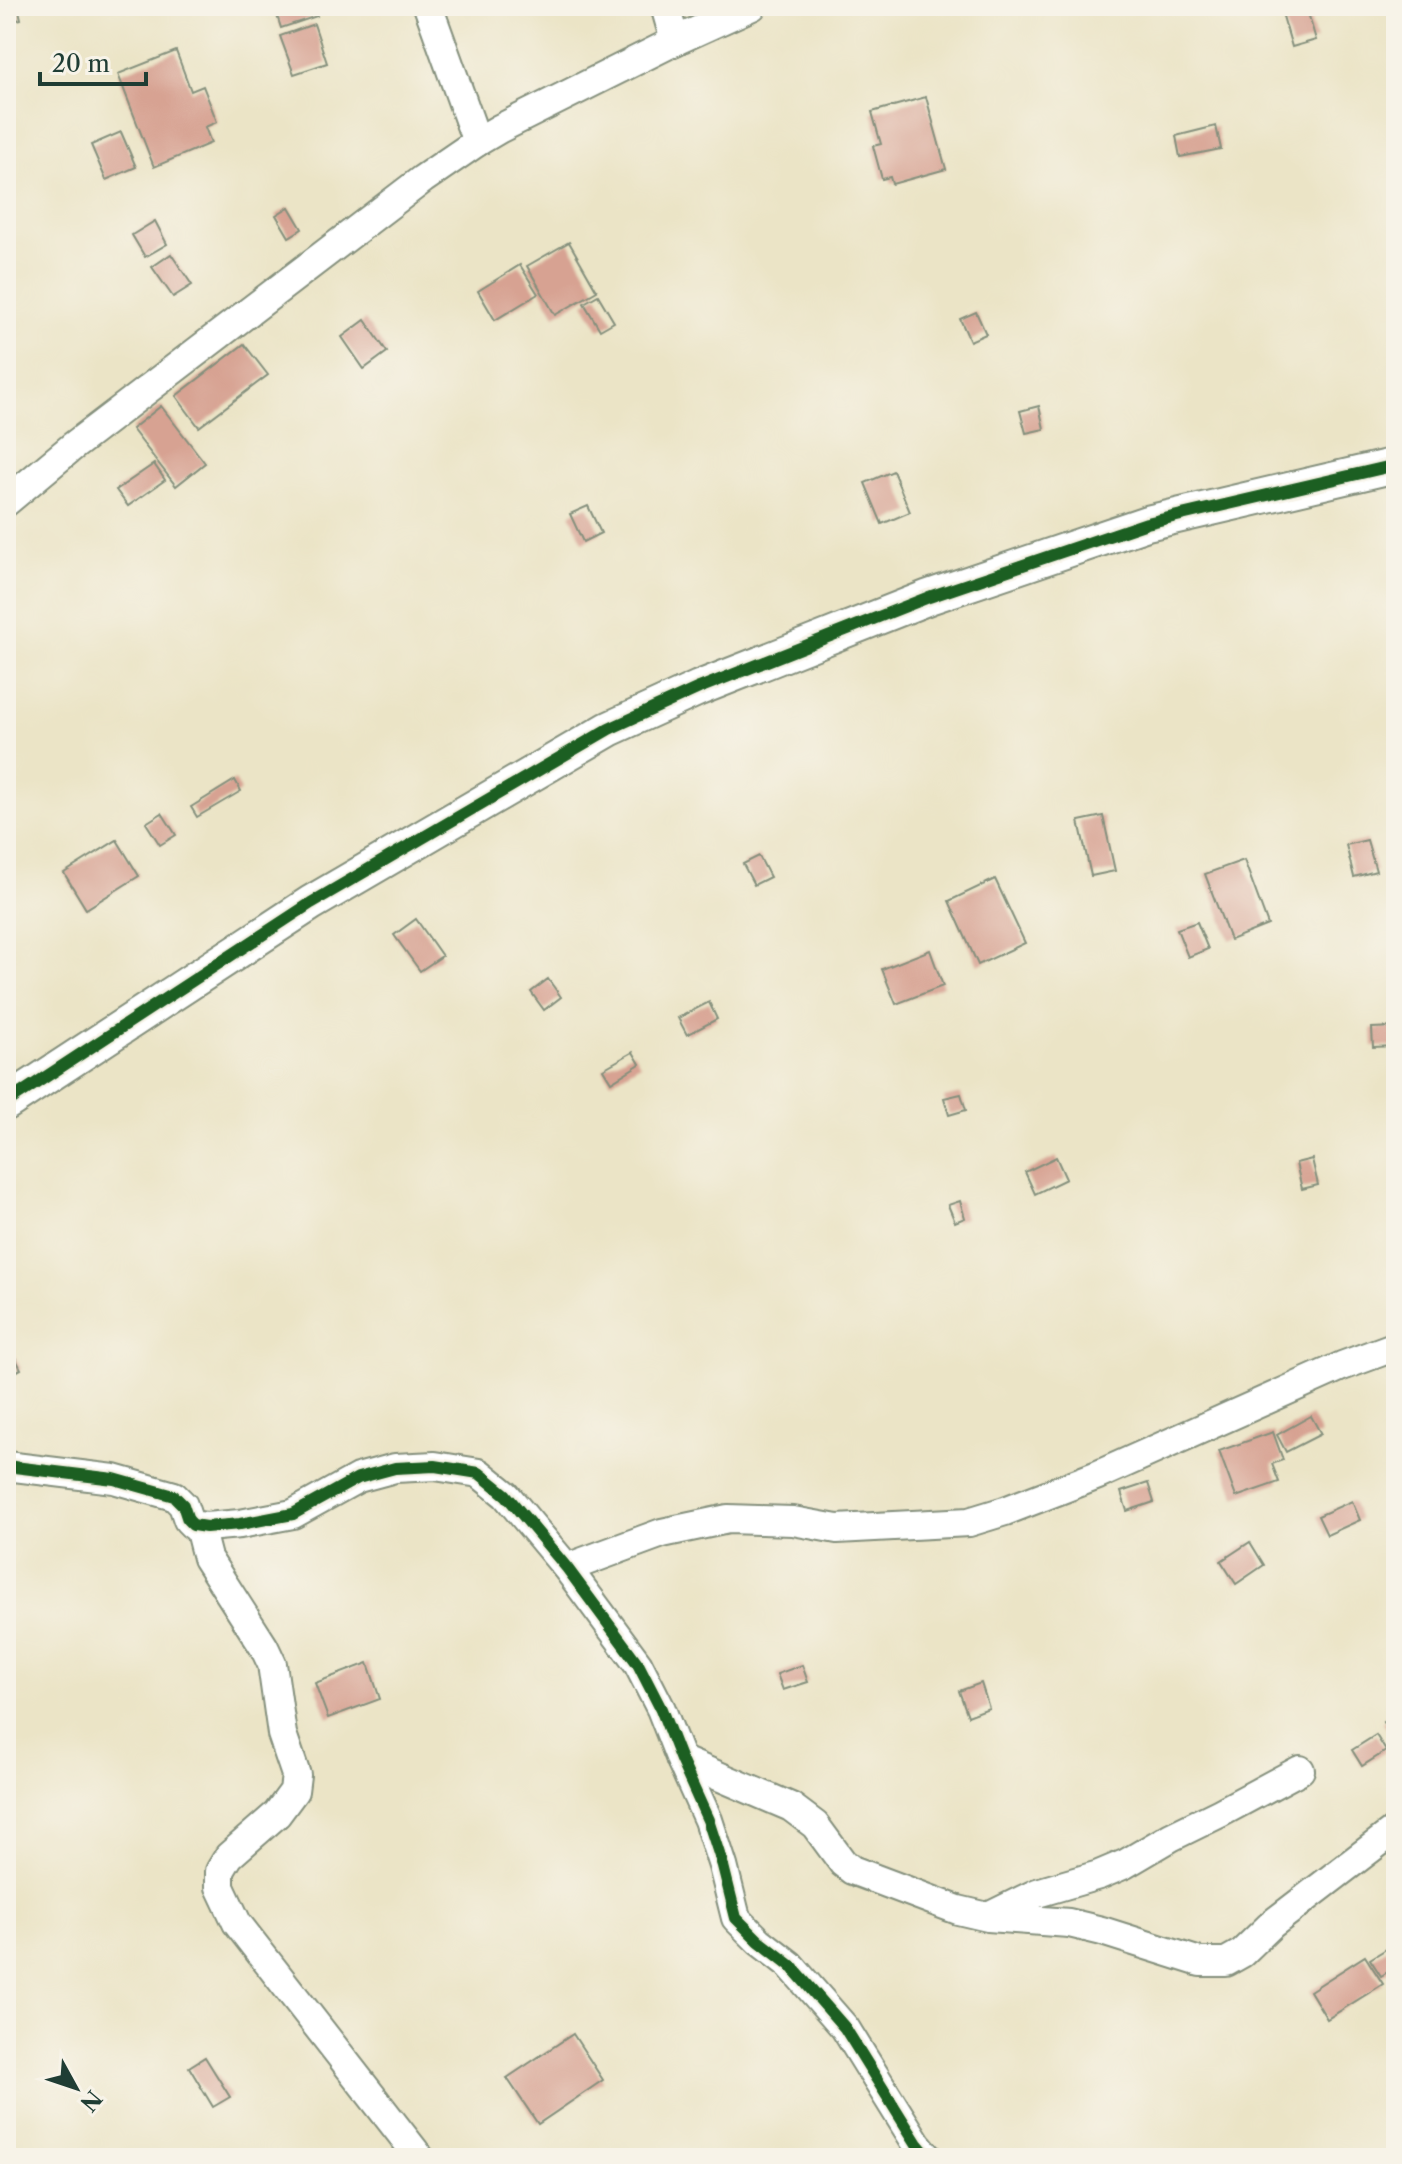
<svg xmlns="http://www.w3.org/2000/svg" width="1402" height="2164" viewBox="0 0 1402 2164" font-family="'Libre Caslon Text',serif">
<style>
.building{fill:#d7a292}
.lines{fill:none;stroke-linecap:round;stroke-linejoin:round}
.minor-casing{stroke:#85907d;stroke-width:32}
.tertiary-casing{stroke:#85907d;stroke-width:38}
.minor{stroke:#fff;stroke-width:28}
.tertiary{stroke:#fff;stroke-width:34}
.cycleway-casing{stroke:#f7f3e8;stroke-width:17}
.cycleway{stroke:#1b5e20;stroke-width:12}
</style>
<rect width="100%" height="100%" fill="#f7f3e8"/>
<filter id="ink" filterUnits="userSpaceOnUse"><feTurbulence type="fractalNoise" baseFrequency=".0125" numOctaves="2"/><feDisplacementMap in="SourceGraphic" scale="16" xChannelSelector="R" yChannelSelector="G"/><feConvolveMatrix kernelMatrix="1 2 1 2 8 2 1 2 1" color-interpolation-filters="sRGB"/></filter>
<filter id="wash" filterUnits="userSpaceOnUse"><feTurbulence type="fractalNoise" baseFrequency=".006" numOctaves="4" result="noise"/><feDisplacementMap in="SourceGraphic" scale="32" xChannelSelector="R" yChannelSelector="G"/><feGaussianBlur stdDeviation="1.8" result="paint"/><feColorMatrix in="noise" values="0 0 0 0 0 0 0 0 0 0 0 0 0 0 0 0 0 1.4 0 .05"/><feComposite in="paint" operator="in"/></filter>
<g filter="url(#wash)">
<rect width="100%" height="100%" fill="#ebe4c6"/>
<g id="blocks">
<g class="building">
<polygon points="6,6 18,6 21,19 6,23"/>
<polygon points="274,6 313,6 317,16 281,28"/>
<polygon points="1280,6 1306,6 1316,40 1292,47"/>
<polygon points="314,24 327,63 294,74 280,36"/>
<polygon points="176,51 191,91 203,86 217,122 205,127 211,143 154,167 118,74"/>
<polygon points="926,97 946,169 892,184 890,177 882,179 873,146 881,144 872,112"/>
<polygon points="1216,126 1221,149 1180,157 1176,136"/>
<polygon points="121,132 136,167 106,180 91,145"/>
<polygon points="289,207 302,229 289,237 276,215"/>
<polygon points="155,221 167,244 145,257 132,235"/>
<polygon points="569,242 597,291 555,315 527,266"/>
<polygon points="171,254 192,285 173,297 152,267"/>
<polygon points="520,265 538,294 495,320 478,291"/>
<polygon points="598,295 614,322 600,330 584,303"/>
<polygon points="976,312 986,334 970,341 960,319"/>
<polygon points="365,320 387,352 364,369 342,337"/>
<polygon points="244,344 268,375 199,427 176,396"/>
<polygon points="161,406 205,463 176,486 132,429"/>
<polygon points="1039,406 1044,429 1026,433 1020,411"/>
<polygon points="154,464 165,480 128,506 116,490"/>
<polygon points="893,471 910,512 882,524 865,483"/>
<polygon points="588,506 601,533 583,542 570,514"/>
<polygon points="235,780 241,791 197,817 191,807"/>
<polygon points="162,813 176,835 160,845 146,823"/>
<polygon points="1103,816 1115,871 1091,876 1079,821"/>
<polygon points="117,840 139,876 86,909 64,873"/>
<polygon points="1367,840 1376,871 1354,877 1346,845"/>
<polygon points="759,856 770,877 754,885 743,864"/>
<polygon points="1244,860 1268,925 1230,940 1205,874"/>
<polygon points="995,879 1025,943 978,965 949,901"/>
<polygon points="416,919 442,956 420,971 394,935"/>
<polygon points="1197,922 1208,949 1188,957 1177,929"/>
<polygon points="930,950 943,986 896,1004 882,969"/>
<polygon points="548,979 561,997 544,1010 531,992"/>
<polygon points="709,1002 717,1019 687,1035 678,1018"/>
<polygon points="1396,1027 1396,1046 1373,1047 1372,1028"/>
<polygon points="633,1052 640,1064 611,1082 603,1069"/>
<polygon points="961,1094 966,1110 949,1115 944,1098"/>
<polygon points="1056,1157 1066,1179 1035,1194 1025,1172"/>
<polygon points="1312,1159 1318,1185 1302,1189 1296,1163"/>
<polygon points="960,1201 965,1218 955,1222 948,1205"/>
<polygon points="6,1340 21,1369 6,1377"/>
<polygon points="1311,1416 1321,1434 1286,1452 1277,1435"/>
<polygon points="1273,1432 1283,1460 1272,1464 1279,1482 1236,1497 1219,1451"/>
<polygon points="1148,1483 1154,1502 1127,1511 1121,1492"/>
<polygon points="1352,1501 1360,1520 1327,1535 1318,1516"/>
<polygon points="1250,1542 1264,1565 1236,1584 1221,1561"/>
<polygon points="368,1663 380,1699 328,1718 315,1683"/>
<polygon points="802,1665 808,1682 783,1690 777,1674"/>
<polygon points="981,1683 989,1708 968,1716 959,1691"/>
<polygon points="1396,1714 1396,1744 1383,1722"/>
<polygon points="1376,1735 1386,1751 1362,1766 1352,1750"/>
<polygon points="1396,1943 1396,1967 1381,1976 1370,1959"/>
<polygon points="1365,1956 1383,1984 1327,2019 1310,1991"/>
<polygon points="573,2034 603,2080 538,2124 507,2078"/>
<polygon points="205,2057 230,2097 213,2107 189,2067"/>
</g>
</g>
</g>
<g filter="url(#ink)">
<use href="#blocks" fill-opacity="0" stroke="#85907d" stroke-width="2"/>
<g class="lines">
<defs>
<g id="minor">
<polyline points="428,6 477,142"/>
<polyline points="665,6 675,41"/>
<polyline points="6,502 72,447 423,179 477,142 499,129 675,41 752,6"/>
<polyline points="6,1466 114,1479 174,1496 183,1505 188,1520 193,1525 206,1527 240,1524 293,1514 358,1478 395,1468 435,1466 479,1473 506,1495 567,1568 638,1664 661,1709 681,1760 708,1820 723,1866 736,1918 759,1941 790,1965 845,2028 917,2144 929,2158"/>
<polyline points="199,1527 207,1558 264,1647 272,1664 282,1734 296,1775 294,1791 277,1814 229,1856 220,1871 220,1887 237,1923 420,2158"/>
<polyline points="567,1568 662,1533 728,1519 793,1521 837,1529 969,1522 1005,1511 1098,1475 1342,1366 1396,1346"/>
<polyline points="681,1760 791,1807 815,1825 843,1863 852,1870 958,1910 988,1917 1069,1923 1102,1931 1200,1962 1226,1962 1242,1953 1272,1924 1396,1829"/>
<polyline points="990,1916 1037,1893 1099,1875 1125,1864 1171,1837 1220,1813 1300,1770"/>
</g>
<polyline id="tertiary" points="6,1103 311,903 609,729 699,688 929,597 1147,523 1396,465"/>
</defs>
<use href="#minor" class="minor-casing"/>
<use href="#tertiary" class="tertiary-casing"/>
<use href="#minor" class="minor"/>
<use href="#tertiary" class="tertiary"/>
<defs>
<g id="cycleway">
<polyline points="6,1103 311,903 609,729 699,688 929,597 1147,523 1396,465"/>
<polyline points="6,1466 114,1479 174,1496 183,1505 188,1520 193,1525 206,1527 240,1524 293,1514 358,1478 395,1468 435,1466 479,1473 506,1495 567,1568 638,1664 661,1709 681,1760 708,1820 723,1866 736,1918 759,1941 790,1965 845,2028 917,2144 929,2158"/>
</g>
</defs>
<use href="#cycleway" class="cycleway-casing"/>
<use href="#cycleway" class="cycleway"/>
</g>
</g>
<rect width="1402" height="2164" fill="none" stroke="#f7f3e8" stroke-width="32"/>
<g transform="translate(76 2088) rotate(130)" stroke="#f7f3e8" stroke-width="6" paint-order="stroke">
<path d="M0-6L14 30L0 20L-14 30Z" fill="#1f3d34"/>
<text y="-12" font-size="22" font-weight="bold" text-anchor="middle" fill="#1f3d34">N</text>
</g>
<path d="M40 72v12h106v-12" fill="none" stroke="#1f3d34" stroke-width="4"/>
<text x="52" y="72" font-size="24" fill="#1f3d34" stroke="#f7f3e8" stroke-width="6" paint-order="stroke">20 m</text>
</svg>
